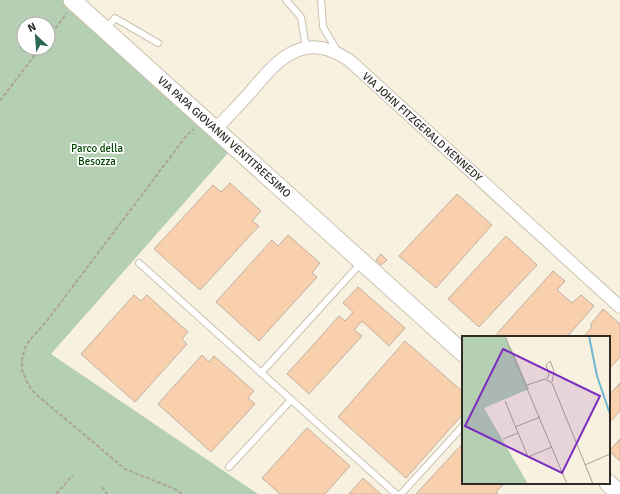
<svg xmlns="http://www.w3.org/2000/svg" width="620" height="494" viewBox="0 0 620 494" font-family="Signika,sans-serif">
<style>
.green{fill:#b4cfb1;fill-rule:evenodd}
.building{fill:#f9d0ad;stroke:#bfb0a3}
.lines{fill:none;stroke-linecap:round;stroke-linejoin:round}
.lane-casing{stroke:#cac3b1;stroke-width:8}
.street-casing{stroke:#cac3b1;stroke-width:14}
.secondary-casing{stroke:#cac3b1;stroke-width:19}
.path{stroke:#aca698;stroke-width:2;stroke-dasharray:4 2;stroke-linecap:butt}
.lane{stroke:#fff;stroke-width:6}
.street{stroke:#fff;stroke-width:12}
.secondary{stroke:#fff;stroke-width:17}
.labels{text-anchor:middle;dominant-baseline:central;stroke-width:3.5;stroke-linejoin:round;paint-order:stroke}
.street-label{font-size:11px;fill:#2f2c26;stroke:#fff}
.park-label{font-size:11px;fill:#044502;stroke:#fff}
.inset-river{fill:none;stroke:#6fb8d2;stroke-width:2}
.inset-road{fill:none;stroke:#a8a295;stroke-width:1}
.view{fill:#7b2cbf;fill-opacity:0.15;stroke:#7b2cbf;stroke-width:2}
.inset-edge{fill:none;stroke:#2f2c26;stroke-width:2}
</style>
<rect width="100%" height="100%" fill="#f9f1df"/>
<path class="green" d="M0,0h70l165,145 -184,209 207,140h-258zM24,24h24v24h-24z"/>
<g class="building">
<polygon points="230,183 261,211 252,221 259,226 200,290 154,249 213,185 221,192"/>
<polygon points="457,194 492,225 436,288 399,256"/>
<polygon points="288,235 320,263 312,273 317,277 259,341 216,302 272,240 278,246"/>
<polygon points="506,236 537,265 479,327 448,299"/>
<polygon points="381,254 387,260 381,265 376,260"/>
<polygon points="553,271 565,281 557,290 572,303 581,295 594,306 567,337 494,337"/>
<polygon points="358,287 405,328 389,346 362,321 354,330 362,336 309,394 287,374 339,316 345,321 353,312 343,303"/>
<polygon points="134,295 141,301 147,295 188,332 182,339 187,344 135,402 81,354"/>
<polygon points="603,309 620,324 620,357 609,369 609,337 583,337 592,327 590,325"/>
<polygon points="405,341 463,392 463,414 406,478 338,417"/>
<polygon points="202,355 209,362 214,356 254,391 248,398 255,404 211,452 158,404"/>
<polygon points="620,383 620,411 609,423 609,395"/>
<polygon points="307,428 350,466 325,494 280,494 262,478"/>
<polygon points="620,439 620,461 609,451"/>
<polygon points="463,443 463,483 505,483 496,492 498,494 416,494"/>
<polygon points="363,478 381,494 349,494"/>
</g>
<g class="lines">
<defs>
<g id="lane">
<polyline points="286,0 301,17 306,48"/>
<polyline points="321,0 323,27 338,52"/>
<polyline points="106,29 115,18 158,43"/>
<polyline points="139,263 396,494"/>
<polyline points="261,373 361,263"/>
<polyline points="229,467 291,400"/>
<polyline points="401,494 463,426"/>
</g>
<path id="street" d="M216,129c10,-11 21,-22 31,-33 16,-18 34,-44 59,-48 16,-3 30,4 43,12l271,247"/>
<g id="secondary">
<polyline points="72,0 463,353"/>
<polyline points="608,483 620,494"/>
</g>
</defs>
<use href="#lane" class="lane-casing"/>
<use href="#street" class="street-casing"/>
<use href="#secondary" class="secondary-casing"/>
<g class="path">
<polyline points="48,38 67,13"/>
<polyline points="0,101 40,48"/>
<polyline points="102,487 107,494"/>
<polyline points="56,494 73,475"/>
<polyline points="182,494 177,490 125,469 38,396 31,389 26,380 22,370 22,359 25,348 29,341 46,322 187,135 194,129"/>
</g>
<use href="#lane" class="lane"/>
<use href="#street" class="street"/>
<use href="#secondary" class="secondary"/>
</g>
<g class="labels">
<g class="street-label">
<text transform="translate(422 127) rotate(42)">VIA JOHN FITZGERALD KENNEDY</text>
<text transform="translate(224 137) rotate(42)">VIA PAPA GIOVANNI VENTITREESIMO</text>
</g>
<g class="park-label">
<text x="97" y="148">Parco della<tspan x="97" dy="13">Besozza</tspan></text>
</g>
</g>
<g transform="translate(462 336)">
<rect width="148" height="148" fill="#f9f1df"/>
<path d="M0,0h42l9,16 16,37 -45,19 44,76h-66z" fill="#b4cfb1"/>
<path class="inset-river" d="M127,0l8,40 13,38"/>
<path class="inset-road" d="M43,0l62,148M85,43l2,-5 -3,-9 4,-4 4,10 -2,11M65,49l18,-6 7,4 41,101M43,65l23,56 24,-10M53,91l25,-10M41,103l15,-6M123,129l25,-11"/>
<path class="view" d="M41,13l97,47 -38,77 -97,-47z"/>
<rect width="148" height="148" class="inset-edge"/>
</g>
<g transform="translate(36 36) rotate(334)"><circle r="19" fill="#ffffff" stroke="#acaba8"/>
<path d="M0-3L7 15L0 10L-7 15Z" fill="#2e6954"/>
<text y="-6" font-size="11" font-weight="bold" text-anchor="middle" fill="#2f2c26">N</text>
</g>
</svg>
